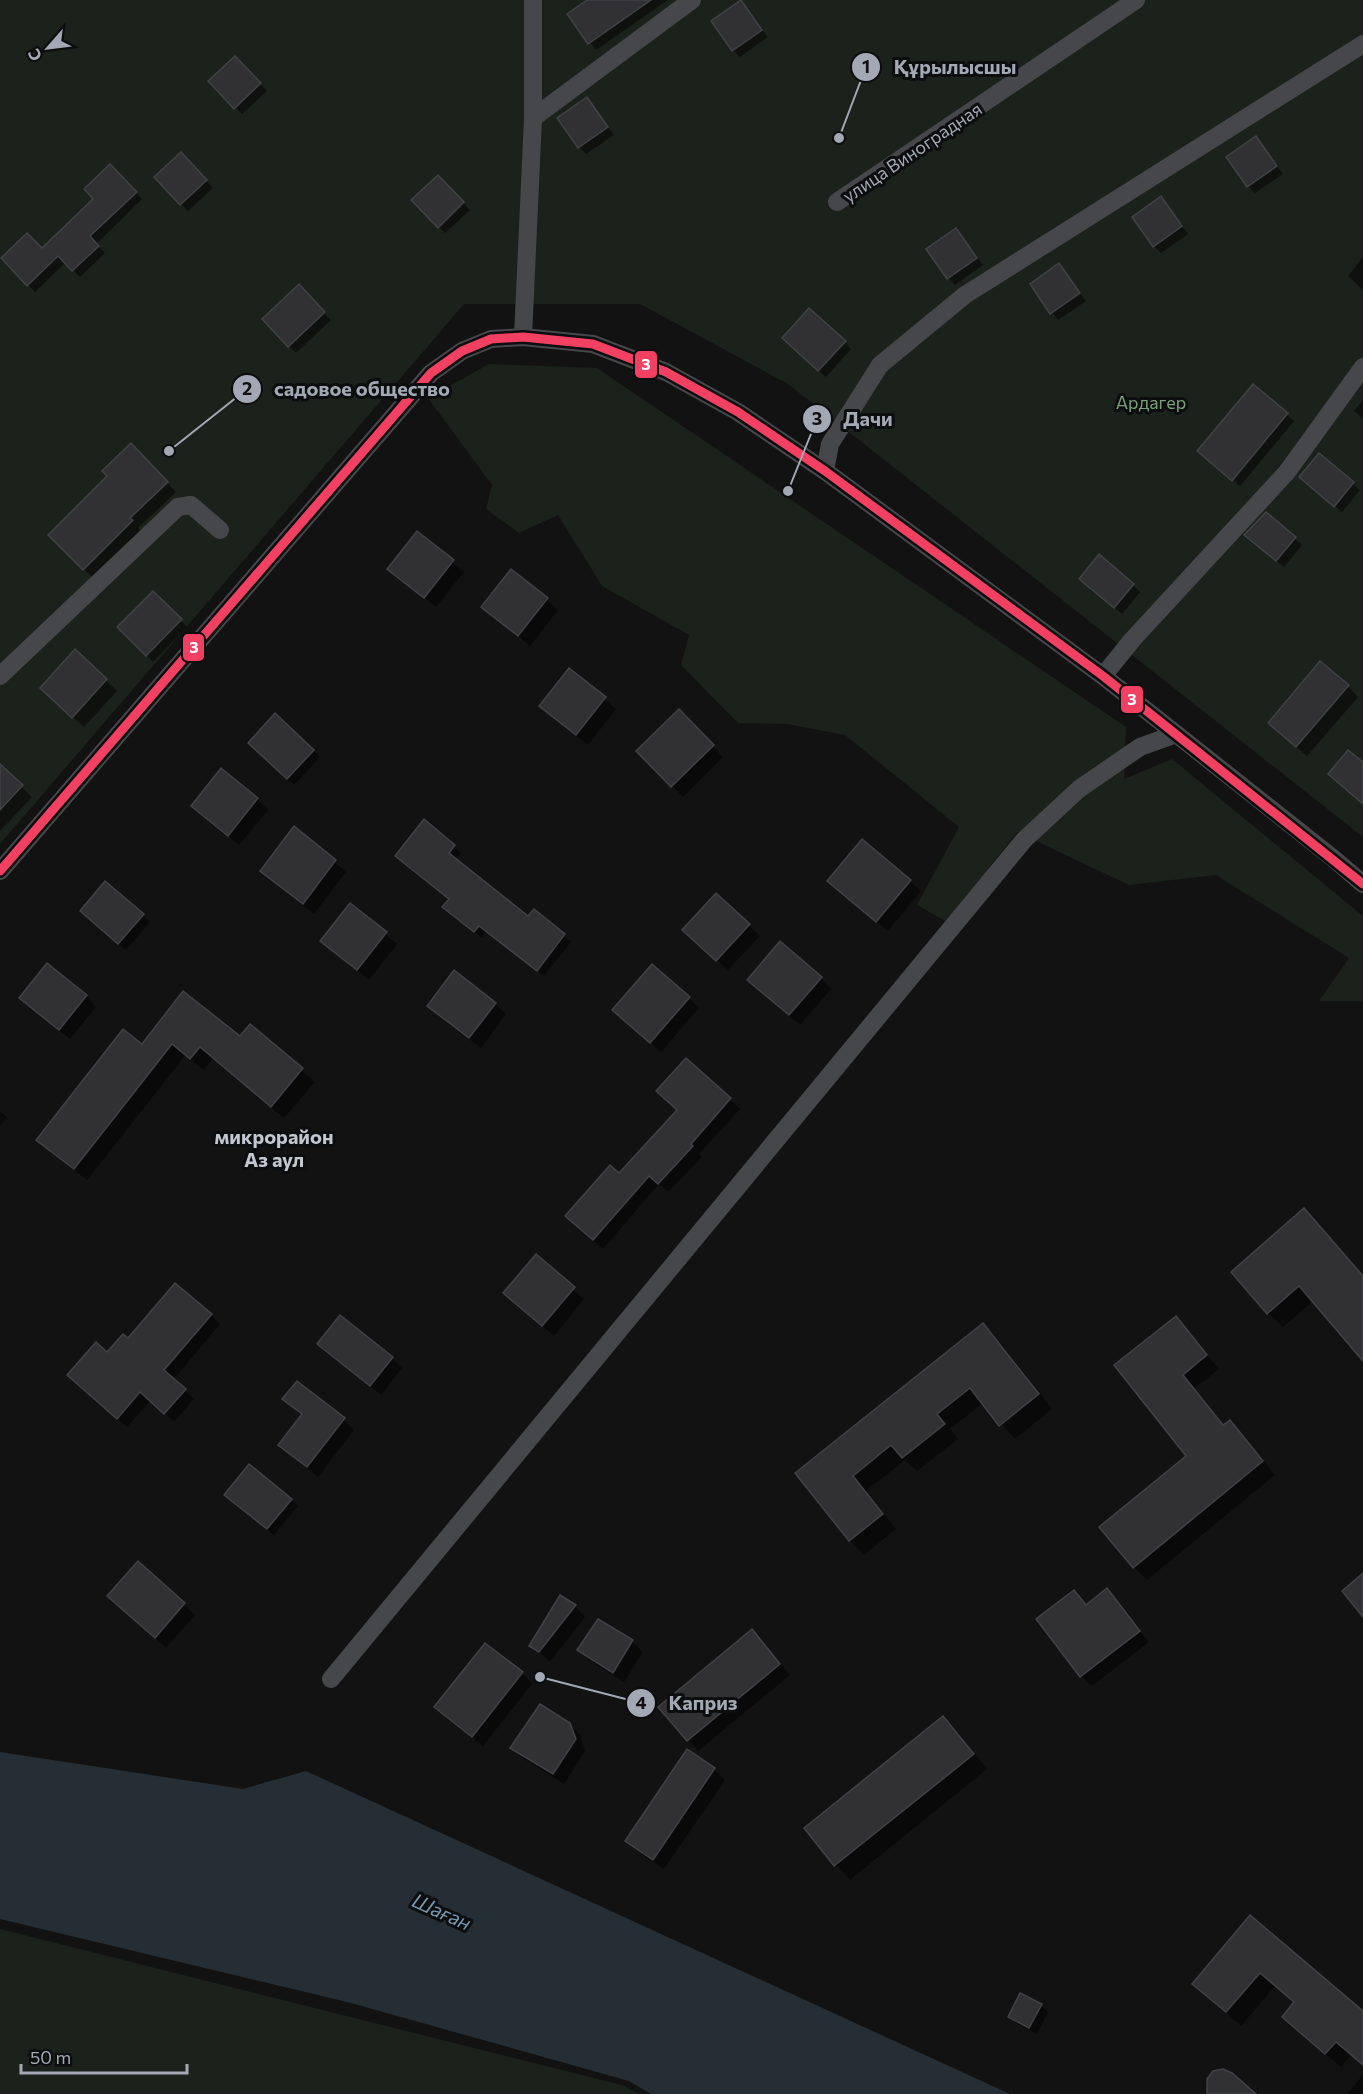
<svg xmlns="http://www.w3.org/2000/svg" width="1363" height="2094" viewBox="0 0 1363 2094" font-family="Commissioner,sans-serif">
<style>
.green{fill:#1b211b}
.water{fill:#252e34}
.shadow{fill:#0007}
.building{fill:#313133;stroke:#404246;stroke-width:1.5}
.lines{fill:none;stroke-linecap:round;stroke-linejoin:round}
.street{stroke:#46474b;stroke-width:18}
.bus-1-casing{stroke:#0c0d0e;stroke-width:14}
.bus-1{stroke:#f24062;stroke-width:9}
.labels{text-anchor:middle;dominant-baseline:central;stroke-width:6;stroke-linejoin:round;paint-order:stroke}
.street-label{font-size:18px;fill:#a2a8b4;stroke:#0c0d0e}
.park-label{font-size:18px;fill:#78a179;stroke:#0c0d0e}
.neighbourhood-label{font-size:20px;font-weight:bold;fill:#c3c7d0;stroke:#0c0d0e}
.water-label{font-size:20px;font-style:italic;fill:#7798b2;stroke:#0c0d0e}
.leader{fill:none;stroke:#a2a8b4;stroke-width:2}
.callout-dot{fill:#a2a8b4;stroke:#0c0d0e;stroke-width:2}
.mark-label{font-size:18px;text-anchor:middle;font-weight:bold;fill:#111}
.callout-label{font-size:20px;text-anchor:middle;font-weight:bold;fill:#a2a8b4;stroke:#0c0d0e;stroke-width:6;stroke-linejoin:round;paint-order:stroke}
.line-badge{stroke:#0c0d0e;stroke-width:2}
.badge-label{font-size:16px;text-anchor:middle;font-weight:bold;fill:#fff}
</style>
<rect width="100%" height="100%" fill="#121212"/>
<g class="green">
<polygon points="0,0 1363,0 1363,837 788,384 640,304 464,304 0,844"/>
<polygon points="489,364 597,368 1126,727 1124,779 1172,759 1363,916 1363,1001 1319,1001 1349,958 1216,875 1129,885 1017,832 947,922 917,905 959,827 845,735 787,724 738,723 681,665 689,635 602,586 558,515 519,533 486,509 492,485 428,398"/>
<polygon points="0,1929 622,2085 639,2094 0,2094"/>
</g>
<polygon class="water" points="0,1752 243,1789 306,1771 1010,2094 651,2094 629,2081 351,2003 0,1919"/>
<g class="shadow">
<polygon points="590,0 668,0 596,50 569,15"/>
<polygon points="741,2 768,37 740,57 733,50"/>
<polygon points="235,58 267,91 242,114 210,81"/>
<polygon points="587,99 614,135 586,154 579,147"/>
<polygon points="1256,138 1283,174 1255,193 1248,186"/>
<polygon points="180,154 213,188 188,211 156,177"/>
<polygon points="110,166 142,199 96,244 105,253 80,277 66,262 35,292 3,258 42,249 95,199"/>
<polygon points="438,177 470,210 445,233 413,200"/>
<polygon points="1161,198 1188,234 1161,253 1154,246"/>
<polygon points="956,230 983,265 955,285 949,278"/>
<polygon points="1363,257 1363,290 1348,276"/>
<polygon points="1059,265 1086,301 1058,320 1032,285"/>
<polygon points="299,287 331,320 296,353 264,320"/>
<polygon points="845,342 851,349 826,377 790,345"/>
<polygon points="1253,386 1294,421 1240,486 1205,458"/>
<polygon points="1363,400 1363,419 1354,411"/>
<polygon points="131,445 176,492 138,528 141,531 93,578 50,535 109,476"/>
<polygon points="1319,455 1360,490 1342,512 1308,484"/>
<polygon points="1266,514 1302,545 1284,567 1253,542"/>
<polygon points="417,533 464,572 436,607 389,568"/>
<polygon points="512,571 558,610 530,646 483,607"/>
<polygon points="1088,585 1133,585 1140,592 1122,614"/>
<polygon points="153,593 187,627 153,662 119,627"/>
<polygon points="75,651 117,691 84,727 52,698"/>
<polygon points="570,670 616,709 588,745 552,716"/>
<polygon points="1348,686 1358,697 1307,756 1280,733"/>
<polygon points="679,711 723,757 683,797 638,751"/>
<polygon points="275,715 320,757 294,785 250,743"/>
<polygon points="0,766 32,797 0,831"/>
<polygon points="257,799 268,810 239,845 193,806"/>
<polygon points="424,822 461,853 455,860 529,918 534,911 571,942 544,976 487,931 482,938 451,914 450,899"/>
<polygon points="294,828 346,872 314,914 272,881 262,871"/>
<polygon points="910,881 921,891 888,931 840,891"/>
<polygon points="716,895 760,936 728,970 695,940"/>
<polygon points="350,905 397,944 369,980 322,941"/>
<polygon points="143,915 150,922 126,950 88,918"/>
<polygon points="821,978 831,989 800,1025 760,990"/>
<polygon points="86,996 96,1007 70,1039 32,1008"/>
<polygon points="689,998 699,1008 661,1052 625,1020"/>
<polygon points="495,1004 506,1014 481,1048 439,1017 429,1006"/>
<polygon points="250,1026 315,1082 284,1118 213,1058 204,1070 185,1056 87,1180 51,1152 38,1139 142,1046 240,1038"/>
<polygon points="686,1060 740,1109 699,1154 702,1157 668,1192 659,1184 603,1249 577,1226 619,1175 679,1111"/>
<polygon points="0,1111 7,1118 0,1126"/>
<polygon points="1304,1210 1363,1276 1363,1358 1313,1301 1283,1327 1268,1313"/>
<polygon points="536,1257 584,1299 554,1336 516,1303"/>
<polygon points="211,1315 220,1324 173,1380 194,1399 174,1422 150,1401 127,1427 79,1385 107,1354"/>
<polygon points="1176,1318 1219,1369 1195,1388 1224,1426 1229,1422 1242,1434 1275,1475 1147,1580 1134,1567 1188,1456"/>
<polygon points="983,1325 998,1340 1052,1409 1015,1439 983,1403 950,1429 958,1439 917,1471 905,1460 866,1491 896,1529 864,1555 850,1540 797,1474"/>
<polygon points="319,1344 392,1358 402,1368 381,1395"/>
<polygon points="284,1399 344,1420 354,1430 318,1477 280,1444 303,1415"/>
<polygon points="291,1500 298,1506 274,1535 233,1502"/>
<polygon points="138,1563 195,1615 166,1648 120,1607"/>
<polygon points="1107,1590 1149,1642 1092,1686 1081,1676 1074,1592 1087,1606"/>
<polygon points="575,1606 585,1617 550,1662 531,1645"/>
<polygon points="752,1631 790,1675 698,1751 688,1740"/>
<polygon points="632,1641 643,1652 624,1682 589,1660 579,1650"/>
<polygon points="522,1673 532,1684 483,1746 436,1707"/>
<polygon points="943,1718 958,1732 987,1769 850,1880 836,1865 806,1829"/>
<polygon points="569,1724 580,1735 585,1751 564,1784 523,1758 512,1747"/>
<polygon points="714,1769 725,1780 664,1869 637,1851 627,1840"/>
<polygon points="1250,1917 1363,2013 1363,2065 1351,2055 1341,2067 1298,2031 1284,2017 1295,2003 1275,1986 1241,2026 1194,1984"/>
<polygon points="1041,2005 1048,2012 1037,2034 1017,2024 1010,2017"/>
<polygon points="1363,2075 1363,2094 1347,2094"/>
</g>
<g class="building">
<polygon points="587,0 651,0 588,44 567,14"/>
<polygon points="741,0 762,30 732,51 711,21"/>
<polygon points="235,56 261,83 234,109 208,81"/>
<polygon points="587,97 608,127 578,148 557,118"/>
<polygon points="1256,136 1277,166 1247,187 1226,157"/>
<polygon points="181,152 207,180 180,205 154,177"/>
<polygon points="110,164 137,192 90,236 99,246 72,271 58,256 27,286 1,258 27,233 42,248 93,199 84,189"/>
<polygon points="438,175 464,202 438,228 411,200"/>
<polygon points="1161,196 1182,226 1153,247 1132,217"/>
<polygon points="956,228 977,258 947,279 926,249"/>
<polygon points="1059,263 1080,293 1050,314 1030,284"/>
<polygon points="299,284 325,312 288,347 262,319"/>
<polygon points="809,308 846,341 818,371 782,338"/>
<polygon points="1253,384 1288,413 1232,481 1197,451"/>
<polygon points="131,443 168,482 130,518 133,520 83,570 48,535 107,476 102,471"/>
<polygon points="1319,453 1354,482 1334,507 1299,477"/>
<polygon points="1266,512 1296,537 1276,561 1244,535"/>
<polygon points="417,531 454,560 424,598 387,569"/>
<polygon points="1099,554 1134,584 1114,608 1079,579"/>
<polygon points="511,569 548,598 518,636 481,607"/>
<polygon points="153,591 182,619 146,656 117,627"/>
<polygon points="75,649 107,679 72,718 40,688"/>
<polygon points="1320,661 1349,685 1296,747 1268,723"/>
<polygon points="569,668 606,697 576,735 539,706"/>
<polygon points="679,709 714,745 671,787 636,751"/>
<polygon points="275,713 314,750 287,779 248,743"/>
<polygon points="1348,750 1363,762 1363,804 1328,774"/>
<polygon points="0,764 23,785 0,810"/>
<polygon points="221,768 258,798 228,836 191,806"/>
<polygon points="424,819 455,845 449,853 528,916 534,909 565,934 537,971 479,926 474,932 442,907 449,899 395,856"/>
<polygon points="294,826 336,860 303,904 260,871"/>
<polygon points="862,839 911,880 876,922 827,881"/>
<polygon points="105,881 144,914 118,944 80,911"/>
<polygon points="716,893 750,924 716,961 682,930"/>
<polygon points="350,903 387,932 357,970 320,941"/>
<polygon points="780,941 822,977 789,1015 747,980"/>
<polygon points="47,963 87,995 59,1030 19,998"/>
<polygon points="652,964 690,997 650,1043 612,1010"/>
<polygon points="454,970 496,1003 469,1038 427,1006"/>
<polygon points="183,991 240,1036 250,1024 303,1068 271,1107 200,1047 190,1059 172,1044 74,1169 36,1140 123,1029 142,1044"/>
<polygon points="686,1058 731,1098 691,1144 693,1146 658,1184 649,1176 593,1240 565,1216 610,1165 619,1173 677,1110 656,1091"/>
<polygon points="1304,1208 1363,1276 1363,1361 1299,1286 1267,1314 1231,1272"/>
<polygon points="536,1254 575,1287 542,1326 503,1293"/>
<polygon points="175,1283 212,1314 164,1370 186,1389 164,1414 140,1392 117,1419 67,1375 96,1342 107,1352 123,1334 128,1338"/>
<polygon points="340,1315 393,1357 370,1386 317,1344"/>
<polygon points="1176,1316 1207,1355 1183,1375 1223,1425 1230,1420 1263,1461 1133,1568 1099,1527 1186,1456 1114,1365"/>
<polygon points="983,1323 1039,1394 999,1426 970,1388 937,1414 945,1424 902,1458 891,1445 853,1476 883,1514 849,1541 795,1473"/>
<polygon points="297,1381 345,1418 307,1467 278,1445 302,1414 282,1399"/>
<polygon points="249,1464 292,1499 267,1529 224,1495"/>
<polygon points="138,1561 185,1603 155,1638 107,1596"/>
<polygon points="1363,1573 1363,1617 1342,1591"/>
<polygon points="1107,1588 1140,1631 1080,1677 1036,1619 1074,1590 1086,1605"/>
<polygon points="560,1595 576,1605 539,1652 529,1646"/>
<polygon points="598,1619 633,1640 613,1673 577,1650"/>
<polygon points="752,1629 780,1664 687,1741 658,1707"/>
<polygon points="485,1643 523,1672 472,1737 434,1707"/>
<polygon points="540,1704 570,1723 576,1739 553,1774 510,1748"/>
<polygon points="943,1716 974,1754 834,1866 804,1828"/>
<polygon points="687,1749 715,1768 653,1860 625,1841"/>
<polygon points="1250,1915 1363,2011 1363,2065 1336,2042 1325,2054 1282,2017 1294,2002 1260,1973 1226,2012 1192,1984"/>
<polygon points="1020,1993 1042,2004 1029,2028 1008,2017"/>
<polygon points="1223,2069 1232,2073 1256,2094 1207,2094 1207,2079 1213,2071"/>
</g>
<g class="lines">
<g class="street">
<polyline points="533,118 692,0"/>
<polyline points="837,202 1136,0"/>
<polyline points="523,337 533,118 533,0"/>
<polyline points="825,471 830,444 880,365 965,295 1363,44"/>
<polyline points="0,676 178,507 191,505 220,530"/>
<polyline points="1103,676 1133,639 1287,472 1363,367"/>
<polyline points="0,871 431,373 462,351 491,339 523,337 593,344 666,372 738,412 825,471 1103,676 1334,859 1363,884"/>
<polyline points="331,1679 1024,840 1079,789 1140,747 1176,734"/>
</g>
<defs>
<polyline id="bus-1" points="0,871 431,373 462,351 491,339 523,337 593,344 666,372 738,412 825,471 1103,676 1363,884"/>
</defs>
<use href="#bus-1" class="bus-1-casing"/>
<use href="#bus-1" class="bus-1"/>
</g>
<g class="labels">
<g class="street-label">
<text transform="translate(912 152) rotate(-34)">улица Виноградная</text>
</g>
<g class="park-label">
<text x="1151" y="402">Ардагер</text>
</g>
<g class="neighbourhood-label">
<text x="274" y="1136">микрорайон<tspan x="274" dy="23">Аз аул</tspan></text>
</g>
<g class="water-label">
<text transform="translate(442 1911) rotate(24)">Шаған</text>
</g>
</g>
<path class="leader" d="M839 138L866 67M169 451L247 389M788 491L817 419M540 1677L641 1703"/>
<g class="callout-dot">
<circle cx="839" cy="138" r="6"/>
<circle cx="169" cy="451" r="6"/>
<circle cx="788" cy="491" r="6"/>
<circle cx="540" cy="1677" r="6"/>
<circle cx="866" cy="67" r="15"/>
<circle cx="247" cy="389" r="15"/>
<circle cx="817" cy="419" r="15"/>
<circle cx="641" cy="1703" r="15"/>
</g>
<g class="mark-label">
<text x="866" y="73">1</text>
<text x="247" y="395">2</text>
<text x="817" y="425">3</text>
<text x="641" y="1709">4</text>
</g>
<g class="callout-label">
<text x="955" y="74">Құрылысшы</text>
<text x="362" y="396">садовое общество</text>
<text x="868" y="426">Дачи</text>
<text x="703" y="1710">Каприз</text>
</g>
<g class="line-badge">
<rect x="634" y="350" width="24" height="29" rx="6" fill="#f24062"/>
<rect x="182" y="633" width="23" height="29" rx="6" fill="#f24062"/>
<rect x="1120" y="685" width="24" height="29" rx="6" fill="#f24062"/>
</g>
<g class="badge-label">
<text x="646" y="370">3</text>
<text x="194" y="653">3</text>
<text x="1132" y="705">3</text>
</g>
<g transform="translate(48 48) rotate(242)" stroke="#0c0d0e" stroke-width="4.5" paint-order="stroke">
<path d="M0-4.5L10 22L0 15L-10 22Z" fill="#a2a8b4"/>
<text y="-9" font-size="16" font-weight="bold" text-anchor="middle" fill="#a2a8b4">С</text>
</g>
<path d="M21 2064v9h166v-9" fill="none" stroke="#a2a8b4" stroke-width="3"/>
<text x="30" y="2064" font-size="18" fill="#a2a8b4" stroke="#0c0d0e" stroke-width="4.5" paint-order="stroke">50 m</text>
</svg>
